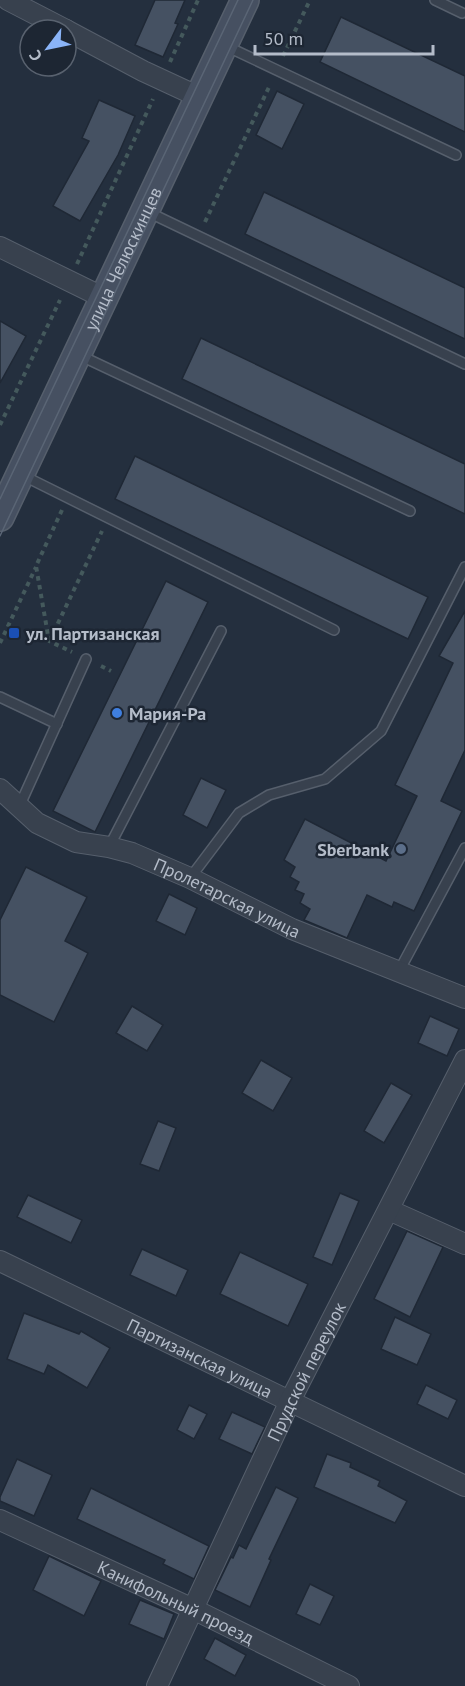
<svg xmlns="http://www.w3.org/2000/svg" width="465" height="1686" viewBox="0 0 465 1686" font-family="'PT Sans',sans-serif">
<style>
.building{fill:#455162;stroke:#1f2835;stroke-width:1.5}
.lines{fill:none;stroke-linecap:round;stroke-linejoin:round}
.service-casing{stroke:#565f6c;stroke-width:12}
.minor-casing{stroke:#565f6c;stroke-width:22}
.secondary-casing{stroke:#565f6c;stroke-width:30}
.path{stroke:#44595c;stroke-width:4;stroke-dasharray:4.5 4.5;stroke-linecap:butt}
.service{stroke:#38414e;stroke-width:9}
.minor{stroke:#38414e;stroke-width:20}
.secondary{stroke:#465061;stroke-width:27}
.tram{stroke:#5a6575;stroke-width:1.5}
.transit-dot{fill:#1a4fb4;stroke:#1d2633;stroke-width:2}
.shop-dot{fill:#3f7fe0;stroke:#1d2633;stroke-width:2}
.service-dot{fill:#5c6f8a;stroke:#1d2633;stroke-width:2}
.labels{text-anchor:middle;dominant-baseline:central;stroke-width:5;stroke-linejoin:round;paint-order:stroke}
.street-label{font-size:18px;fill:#b4bcc9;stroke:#1d2633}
.poi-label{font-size:18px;font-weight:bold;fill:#b4bcc9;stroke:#1d2633;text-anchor:start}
</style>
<rect width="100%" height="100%" fill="#242f3e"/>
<g class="building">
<polygon points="155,0 185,0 175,23 178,24 163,57 135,45"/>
<polygon points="341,17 465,76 465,132 320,62"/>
<polygon points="277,91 304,104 282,149 256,135"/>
<polygon points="99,100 135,116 118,155 80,221 53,206 89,141 82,138"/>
<polygon points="264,192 465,288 465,339 245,234"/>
<polygon points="0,321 26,336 0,383"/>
<polygon points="201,338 465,464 465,514 182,379"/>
<polygon points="135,456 428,597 408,639 115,499"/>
<polygon points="166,581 208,602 95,832 53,811"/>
<polygon points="465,611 465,750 441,801 462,811 414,911 394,902 392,907 367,895 347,938 304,920 310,909 300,903 304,894 295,890 299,882 290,877 295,867 284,860 305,819 386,861 417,796 395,785 453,663 439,656"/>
<polygon points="201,778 226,790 207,828 183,815"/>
<polygon points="26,867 87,897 65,941 88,953 54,1022 0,995 0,920"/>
<polygon points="169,894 197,908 185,935 156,921"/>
<polygon points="132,1006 163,1025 147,1051 116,1033"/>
<polygon points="430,1016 459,1029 447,1056 418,1043"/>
<polygon points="261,1060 292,1078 273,1111 242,1093"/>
<polygon points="391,1083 412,1095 384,1143 364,1131"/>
<polygon points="158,1121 176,1128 159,1171 140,1164"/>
<polygon points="340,1193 359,1201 332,1265 313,1257"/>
<polygon points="28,1195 82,1220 71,1243 17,1217"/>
<polygon points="407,1231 443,1247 410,1317 374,1299"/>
<polygon points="142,1249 188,1270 176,1296 130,1275"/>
<polygon points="240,1252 308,1284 288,1326 220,1294"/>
<polygon points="24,1313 79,1334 81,1331 110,1348 87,1388 48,1365 44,1374 7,1359"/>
<polygon points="395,1317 431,1334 417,1365 381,1349"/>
<polygon points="426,1385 457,1400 448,1419 417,1404"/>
<polygon points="189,1405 207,1414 194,1439 177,1430"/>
<polygon points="232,1412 265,1427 252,1454 219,1439"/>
<polygon points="327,1454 351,1463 350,1467 380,1481 378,1486 407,1501 395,1523 314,1487"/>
<polygon points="17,1459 52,1475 34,1516 0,1501 0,1497"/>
<polygon points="276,1487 298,1498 269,1559 271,1560 250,1607 215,1590 231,1557 233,1558 239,1545 246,1549"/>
<polygon points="91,1488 209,1546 194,1579 163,1564 165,1560 77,1519"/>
<polygon points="49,1556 101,1581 84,1616 33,1590"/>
<polygon points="310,1584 334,1596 320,1625 296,1614"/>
<polygon points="140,1600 174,1614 164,1639 129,1624"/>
<polygon points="215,1638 246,1655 235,1676 204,1659"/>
</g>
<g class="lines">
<defs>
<g id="service">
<polyline points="435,0 462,13"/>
<polyline points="226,46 456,155"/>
<polyline points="148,212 465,364"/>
<polyline points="79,355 410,511"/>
<polyline points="22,475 334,630"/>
<polyline points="0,697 57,724"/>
<polyline points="19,807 86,659"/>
<polyline points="109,847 221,631"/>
<polyline points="190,878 239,813 269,795 325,779 381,731 465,567"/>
<polyline points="399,971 465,848"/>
</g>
<g id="minor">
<polyline points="8,0 66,30"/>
<polyline points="66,30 143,71 199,97"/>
<polyline points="0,247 104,298"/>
<path id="s1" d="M0,789l37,34 39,19 33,5 23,6 58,25 102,51 173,69"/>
<polyline points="389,1210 465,1244"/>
<path id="s2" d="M0,1261l465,225"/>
<path id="s3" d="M0,1520l193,89 156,77"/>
<path id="s4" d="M157,1686l133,-285 175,-341"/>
</g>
<g id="secondary">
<path id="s5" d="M0,517l245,-517"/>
</g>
</defs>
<use href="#service" class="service-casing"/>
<use href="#minor" class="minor-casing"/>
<use href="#secondary" class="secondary-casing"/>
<g class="path">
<polyline points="283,56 310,0"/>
<polyline points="170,62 198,0"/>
<polyline points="205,222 270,85"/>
<polyline points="77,264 153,99"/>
<polyline points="0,425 60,300"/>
<polyline points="62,510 36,566 49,641 72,652"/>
<polyline points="50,640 102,531"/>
<polyline points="0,643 36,567"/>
<polyline points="101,666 111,671"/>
</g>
<use href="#service" class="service"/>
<use href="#minor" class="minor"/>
<use href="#secondary" class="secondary"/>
<g class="tram">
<polyline points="0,499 238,0"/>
<polyline points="0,536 253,0"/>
</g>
</g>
<rect class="transit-dot" x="8" y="627" width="12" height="12" rx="3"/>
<circle class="shop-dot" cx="117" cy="713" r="6"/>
<circle class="service-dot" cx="401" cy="849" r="6"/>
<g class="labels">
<g class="street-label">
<text stroke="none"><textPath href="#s5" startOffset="286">улица Челюскинцев</textPath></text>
<text stroke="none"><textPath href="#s1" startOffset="256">Пролетарская улица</textPath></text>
<text stroke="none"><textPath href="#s2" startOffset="222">Партизанская улица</textPath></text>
<text stroke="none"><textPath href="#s4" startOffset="348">Прудской переулок</textPath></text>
<text stroke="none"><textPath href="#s3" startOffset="194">Канифольный проезд</textPath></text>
</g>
<g class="poi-label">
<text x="26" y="633">ул. Партизанская</text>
<text x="129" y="713">Мария-Ра</text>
<text x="389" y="849" text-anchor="end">Sberbank</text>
</g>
</g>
<g transform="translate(48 48) rotate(238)"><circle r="28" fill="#1d2633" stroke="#59626f" stroke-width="1.5"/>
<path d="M0-4.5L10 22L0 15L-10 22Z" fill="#8ab4f8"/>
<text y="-9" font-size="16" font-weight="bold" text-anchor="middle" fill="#b4bcc9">С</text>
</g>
<path d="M255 45v9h178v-9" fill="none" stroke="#b4bcc9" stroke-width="3"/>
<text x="264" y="45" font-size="18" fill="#b4bcc9" stroke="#1d2633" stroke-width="4.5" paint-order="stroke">50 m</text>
</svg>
